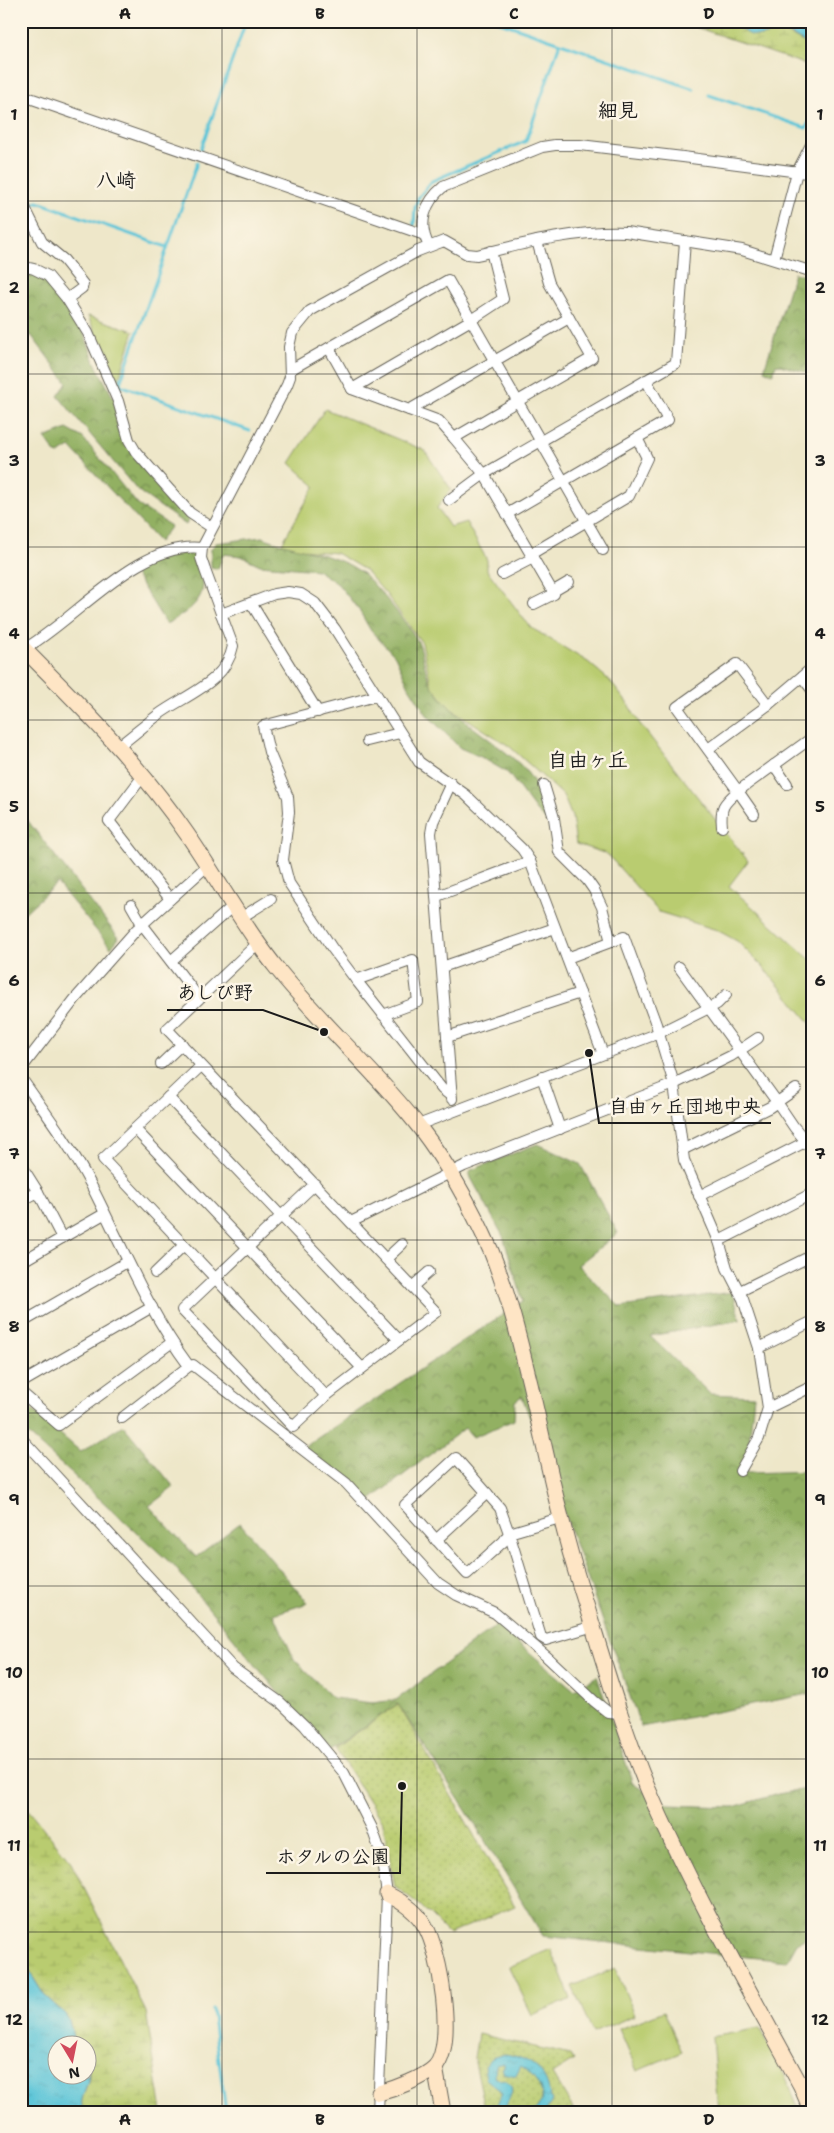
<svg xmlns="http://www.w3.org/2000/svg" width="834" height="2133" viewBox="0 0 834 2133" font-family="'Shantell Sans','Klee One',sans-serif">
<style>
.grass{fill:#b9cc6f;stroke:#6a7446}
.forest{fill:url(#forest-crowns);stroke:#57663f}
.wetland{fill:url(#wetland-marsh);stroke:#6a7446}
.park{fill:url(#park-dots);stroke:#6a7446}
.water{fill:url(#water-ripples);stroke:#3c707a}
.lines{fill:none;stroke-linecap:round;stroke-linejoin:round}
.stream{stroke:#5cc5d8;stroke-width:3}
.street-casing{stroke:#666359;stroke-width:12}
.secondary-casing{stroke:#666359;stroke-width:17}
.street{stroke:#fff;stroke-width:10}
.secondary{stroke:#fee5c5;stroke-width:15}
.grid{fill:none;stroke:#1c1c1c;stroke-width:1;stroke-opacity:0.55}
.labels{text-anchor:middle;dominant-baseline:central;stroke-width:5;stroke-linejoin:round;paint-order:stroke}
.quarter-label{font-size:20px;font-weight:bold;fill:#1c1c1c;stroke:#fcf5e5}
.leader{fill:none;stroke:#1c1c1c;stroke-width:2}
.callout-dot{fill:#1c1c1c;stroke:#fcf5e5;stroke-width:2}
.callout-label{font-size:19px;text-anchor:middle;font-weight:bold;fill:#1c1c1c;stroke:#fcf5e5;stroke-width:5;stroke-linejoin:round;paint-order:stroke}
.neatline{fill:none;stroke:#1c1c1c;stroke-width:2}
.grid-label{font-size:16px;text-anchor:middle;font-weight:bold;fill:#1c1c1c}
</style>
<defs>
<pattern id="forest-crowns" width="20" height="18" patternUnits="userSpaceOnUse" patternTransform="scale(1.25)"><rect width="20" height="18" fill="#92b062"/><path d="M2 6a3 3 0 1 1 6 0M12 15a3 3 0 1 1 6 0" fill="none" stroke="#768e50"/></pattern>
<pattern id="wetland-marsh" width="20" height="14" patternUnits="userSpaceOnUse" patternTransform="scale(1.25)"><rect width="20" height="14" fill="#b9cc6f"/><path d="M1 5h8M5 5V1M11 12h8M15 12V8" fill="none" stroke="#9eaf60"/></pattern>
<pattern id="park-dots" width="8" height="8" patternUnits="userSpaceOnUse" patternTransform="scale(1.25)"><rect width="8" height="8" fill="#b9cc6f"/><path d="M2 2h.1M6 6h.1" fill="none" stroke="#9eaf60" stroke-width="1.8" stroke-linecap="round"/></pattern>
<pattern id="water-ripples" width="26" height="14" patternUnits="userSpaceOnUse" patternTransform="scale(1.25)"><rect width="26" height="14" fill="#5cc5d8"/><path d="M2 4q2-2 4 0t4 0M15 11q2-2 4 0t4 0" fill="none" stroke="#4fa9b9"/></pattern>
</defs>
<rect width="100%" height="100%" fill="#fcf5e5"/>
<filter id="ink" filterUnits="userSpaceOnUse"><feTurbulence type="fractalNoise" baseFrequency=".02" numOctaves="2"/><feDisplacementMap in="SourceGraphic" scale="10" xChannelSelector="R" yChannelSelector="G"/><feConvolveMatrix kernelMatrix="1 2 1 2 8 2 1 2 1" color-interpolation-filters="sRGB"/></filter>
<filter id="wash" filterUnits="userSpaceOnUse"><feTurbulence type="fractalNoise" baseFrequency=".0096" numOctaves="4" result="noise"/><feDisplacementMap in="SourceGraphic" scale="20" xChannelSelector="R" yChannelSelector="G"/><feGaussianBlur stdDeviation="1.12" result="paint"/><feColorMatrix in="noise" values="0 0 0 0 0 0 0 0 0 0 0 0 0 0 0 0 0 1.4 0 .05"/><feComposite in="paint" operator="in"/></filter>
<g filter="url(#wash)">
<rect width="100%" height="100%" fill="#eee7c9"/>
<g class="grass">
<polygon points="88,316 134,331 117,385"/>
<polygon points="325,409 424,450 451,489 437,508 450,527 466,522 487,560 487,570 530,627 588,662 609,680 628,704 640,724 748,861 729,886 813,962 813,1026 763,967 737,941 717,930 659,912 607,854 576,844 572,817 563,795 509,746 450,708 431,685 422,643 386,594 365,570 336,553 300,550 281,545 315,486 290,463"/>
<polygon points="551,1949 571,1999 532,2015 509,1967"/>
<polygon points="615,1968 635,2015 593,2033 572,1986"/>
<polygon points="664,2011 682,2052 637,2071 619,2029"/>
<polygon points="759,2028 787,2080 800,2112 718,2112 712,2037"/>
</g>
<g class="forest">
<polygon points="21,268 50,282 83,331 97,367 114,399 124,435 190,517 186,525 137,490 58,396 67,383 31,335 21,341"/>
<polygon points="794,273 813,278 813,374 776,364 773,374 764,370"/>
<polygon points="67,429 83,438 138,505 171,526 159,542 70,447 57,455 45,438"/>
<path d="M262,537c30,12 73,16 99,35 14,11 53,59 59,74 4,13 5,29 12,40 21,31 54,49 82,73 20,16 32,43 40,68l-17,-15 -29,-39 -27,-16 -21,-9 -33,-33 -18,-28 -14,-31 -24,-25 -12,-21 -22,-27 -20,-13 -57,-5 -19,-9 -18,-2 -5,15 -7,-2v-18l5,-6z"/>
<path d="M196,552c2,10 6,21 7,31 1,20 -22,33 -37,41l-31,-50c16,-17 39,-20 61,-22z"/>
<polygon points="21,812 119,938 111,948 57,883 21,916 21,846 26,842 21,837"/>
<polygon points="537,1144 580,1164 618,1233 578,1265 620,1307 733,1292 740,1320 650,1336 710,1394 754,1396 746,1473 813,1471 813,1693 641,1727 522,1396 515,1401 514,1420 473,1437 465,1428 368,1502 304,1447 523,1301 503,1236 471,1178 469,1171"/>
<polygon points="21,1400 81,1452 123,1425 174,1487 149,1506 196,1557 240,1523 308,1603 274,1614 294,1659 333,1698 372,1703 396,1700 497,1625 574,1690 597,1676 633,1784 668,1805 733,1807 778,1794 813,1788 813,1934 797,1943 787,1961 543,1936 479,1831 398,1704 330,1750 285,1701 174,1566 21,1428"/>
</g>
<g class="wetland">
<path d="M678,21h52l29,15c26,-12 32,3 54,10v21z"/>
<path d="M21,1801l50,61 75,150 16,100h-79c-6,-17 7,-24 6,-39 -1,-9 -1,-18 -1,-27l-13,-1 -6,-25 -4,-6 -21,-19 -23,-37z"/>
</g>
<g class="park">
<polygon points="398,1704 515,1906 449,1934 420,1905 395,1886 383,1823 335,1748"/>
<polygon points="478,2034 570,2055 574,2060 552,2074 574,2110 571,2112 486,2112 474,2058"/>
</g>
<g class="water">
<path d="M730,21h83v25c-10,-3 -19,-11 -28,-14 -11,-3 -18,5 -27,4 -11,0 -20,-9 -28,-15z"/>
<path d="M21,1958l23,37 21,19 4,6 6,25 -17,1v30h30v-6c4,14 -11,26 -5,42h-62z"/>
<path d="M505,2054c25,4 43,17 45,44l2,1 -1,4 -6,9h-13c21,-13 4,-36 -11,-46l-5,10 -12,-3 -2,-5 2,-1v-4l-8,2 -1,11 6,4 2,-1c19,10 1,22 2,33h-9v-6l7,-13 -17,-14 -2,-13 7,-8z"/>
</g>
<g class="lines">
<g class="stream">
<polyline points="497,21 694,89"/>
<polyline points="709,95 806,128 813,116"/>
<polyline points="201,149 246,21"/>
<polyline points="30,205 38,202 167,247"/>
<polyline points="414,225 415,208 418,198 432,181 526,141 560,43"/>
<polyline points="120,385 250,431"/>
<polyline points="118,389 197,163"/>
<polyline points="212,2009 226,2112"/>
</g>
</g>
</g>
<g filter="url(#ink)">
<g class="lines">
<defs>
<g id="street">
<polyline points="21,95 422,234"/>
<polyline points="21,200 42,242 64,260 83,284 82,288 67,299"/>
<path d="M429,246c-12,-22 -4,-44 14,-59l99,-40 13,-2h25l103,12 124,16 6,3"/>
<polyline points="774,259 797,172 813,141"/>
<polyline points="21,266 34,269 48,276 67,299 88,333 118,401 129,440 136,452 190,513 211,527"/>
<polyline points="329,348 352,389 439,421 454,438 484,474 554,594 534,604"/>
<polyline points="290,370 448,280 603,550"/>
<polyline points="352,389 471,320 503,299 491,251"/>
<polyline points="409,410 569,318"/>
<polyline points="454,438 592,358 549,283 537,241"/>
<polyline points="449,500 484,474 676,363 685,241"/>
<polyline points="507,514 668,420 646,380"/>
<polyline points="531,554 629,496 647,458 637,438"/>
<polyline points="502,574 533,558"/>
<polyline points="552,592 569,582"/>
<polyline points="251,603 318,712"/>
<polyline points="221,614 274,594 288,592 301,594 315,603 335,629 419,762 466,795 522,849 530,861 603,1054"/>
<path d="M21,651c53,-29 117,-111 181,-103"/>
<polyline points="813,667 768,705 737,664 677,707 738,791 813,737"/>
<polyline points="802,677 813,691"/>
<polyline points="376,696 263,726 269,752 288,797 289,812 283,860 289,883 332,948 356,980 442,1089 451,1096"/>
<polyline points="367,741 400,733"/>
<path d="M119,746c13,-10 26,-21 39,-31 27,-20 68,-32 75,-69l-28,-76 -4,-12 1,-10 85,-163 3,-8 -1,-30 3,-14 18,-22 108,-60 26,-10 23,13 10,1c49,-12 98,-25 149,-23l116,18 71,22"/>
<polyline points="708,749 768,705"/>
<polyline points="774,765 787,784"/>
<polyline points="143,776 109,821 170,899"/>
<polyline points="451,783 433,822 431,833 452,1099"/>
<polyline points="544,785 554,818 559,852 587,880 594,890 602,907 611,942"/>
<path d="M722,827c-2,-20 1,-23 16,-36l16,23"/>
<polyline points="437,896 530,861"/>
<polyline points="131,905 142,924 199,998"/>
<polyline points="242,917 271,899"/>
<polyline points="258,943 167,1029 436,1312 326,1396 293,1427 182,1310 315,1184"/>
<polyline points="567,958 624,937 656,1024 674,1084 684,1160 719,1241 727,1268 743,1299 759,1348 768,1408 759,1438 740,1471"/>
<polyline points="171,961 234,905"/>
<polyline points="442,967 555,928"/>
<polyline points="679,967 777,1102 794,1127 813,1150"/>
<polyline points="356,980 413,960 418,1002 383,1015"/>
<polyline points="447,1037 580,993"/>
<polyline points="161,1064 182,1044"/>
<polyline points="201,1066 103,1159 326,1396"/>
<polyline points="21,1069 75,999 136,930 208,865"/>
<polyline points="542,1077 560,1129"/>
<path d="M21,1078c24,34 49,67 69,105 32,62 57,127 99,183l4,-1 153,118 92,100 18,12 39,18 51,43 48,45 15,12 11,1"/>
<polyline points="168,1097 399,1340"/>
<polyline points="418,1125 659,1033 717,1004 726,995"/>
<polyline points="135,1129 362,1368"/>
<polyline points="682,1150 770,1107 796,1089"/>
<polyline points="21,1165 38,1192 62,1238 21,1262"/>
<polyline points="699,1196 813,1138"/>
<polyline points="21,1201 38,1192"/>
<polyline points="351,1222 464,1166 674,1084 731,1056 758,1038"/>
<polyline points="62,1238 104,1214"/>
<polyline points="719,1241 813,1193"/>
<polyline points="386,1259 402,1244"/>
<polyline points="155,1273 183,1246"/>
<polyline points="412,1287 429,1272"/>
<polyline points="740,1291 813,1255"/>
<polyline points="21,1323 127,1262"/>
<polyline points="759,1348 813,1321"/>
<polyline points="21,1383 152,1307"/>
<polyline points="21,1392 59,1425 171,1343"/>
<polyline points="768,1408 813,1386"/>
<polyline points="122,1418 189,1366"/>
<polyline points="21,1438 233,1668 280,1702 305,1726 344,1773 372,1828 381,1854 387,1894 378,2112"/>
<polygon points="456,1458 500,1508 509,1533 504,1541 467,1574 405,1505"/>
<polyline points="560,1518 509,1533 541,1637 546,1640 594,1626"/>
<polyline points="436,1540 487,1493"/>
</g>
<g id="secondary">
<path d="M21,646c61,61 117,117 166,188 30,43 55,91 88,132 45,57 101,105 145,162 29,38 52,80 71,123 18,44 29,91 40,137 15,65 28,130 48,194 22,69 41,140 69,207 44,102 100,199 153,297l11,26"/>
<polyline points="435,2067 443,2112"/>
<path d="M379,2093c15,-4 45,-15 56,-26 21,-22 5,-117 -10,-141 -8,-15 -24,-25 -38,-32"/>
</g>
</defs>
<use href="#street" class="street-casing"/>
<use href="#secondary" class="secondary-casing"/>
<use href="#street" class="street"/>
<use href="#secondary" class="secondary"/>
</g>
</g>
<path class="grid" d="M222,21v2091M417,21v2091M612,21v2091M21,201h792M21,374h792M21,547h792M21,720h792M21,893h792M21,1067h792M21,1240h792M21,1413h792M21,1586h792M21,1759h792M21,1932h792"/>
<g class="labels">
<g class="quarter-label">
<text x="618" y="110">細見</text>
<text x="116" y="180">八崎</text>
<text x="588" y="760">自由ヶ丘</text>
</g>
</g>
<path class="leader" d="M324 1032L263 1010H167M589 1053L599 1123H771M402 1786L400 1873H266"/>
<g class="callout-dot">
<circle cx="324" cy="1032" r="5"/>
<circle cx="589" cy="1053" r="5"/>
<circle cx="402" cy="1786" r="5"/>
</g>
<g class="callout-label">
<text x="215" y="999">あしび野</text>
<text x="685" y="1113">自由ヶ丘団地中央</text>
<text x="333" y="1863">ホタルの公園</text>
</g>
<rect width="834" height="2133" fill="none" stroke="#fcf5e5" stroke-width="55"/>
<g transform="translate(72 2060) rotate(170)"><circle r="24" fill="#fcf5e5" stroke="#a29e95"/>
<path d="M0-4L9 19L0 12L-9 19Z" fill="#d1495b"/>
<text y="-8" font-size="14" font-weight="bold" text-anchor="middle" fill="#1c1c1c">N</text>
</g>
<rect x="28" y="28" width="778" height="2078" class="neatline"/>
<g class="grid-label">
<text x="125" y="19">A</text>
<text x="320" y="19">B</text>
<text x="514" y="19">C</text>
<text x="709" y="19">D</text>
<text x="14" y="120">1</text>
<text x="820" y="120">1</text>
<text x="14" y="293">2</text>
<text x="820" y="293">2</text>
<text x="14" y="466">3</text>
<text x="820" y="466">3</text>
<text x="14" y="639">4</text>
<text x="820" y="639">4</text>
<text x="14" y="812">5</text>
<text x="820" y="812">5</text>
<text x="14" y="986">6</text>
<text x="820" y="986">6</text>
<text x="14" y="1159">7</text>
<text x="820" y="1159">7</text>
<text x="14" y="1332">8</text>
<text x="820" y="1332">8</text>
<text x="14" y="1505">9</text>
<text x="820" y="1505">9</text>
<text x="14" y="1678">10</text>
<text x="820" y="1678">10</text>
<text x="14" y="1851">11</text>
<text x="820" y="1851">11</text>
<text x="14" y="2025">12</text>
<text x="820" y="2025">12</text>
<text x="125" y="2125">A</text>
<text x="320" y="2125">B</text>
<text x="514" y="2125">C</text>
<text x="709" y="2125">D</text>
</g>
</svg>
